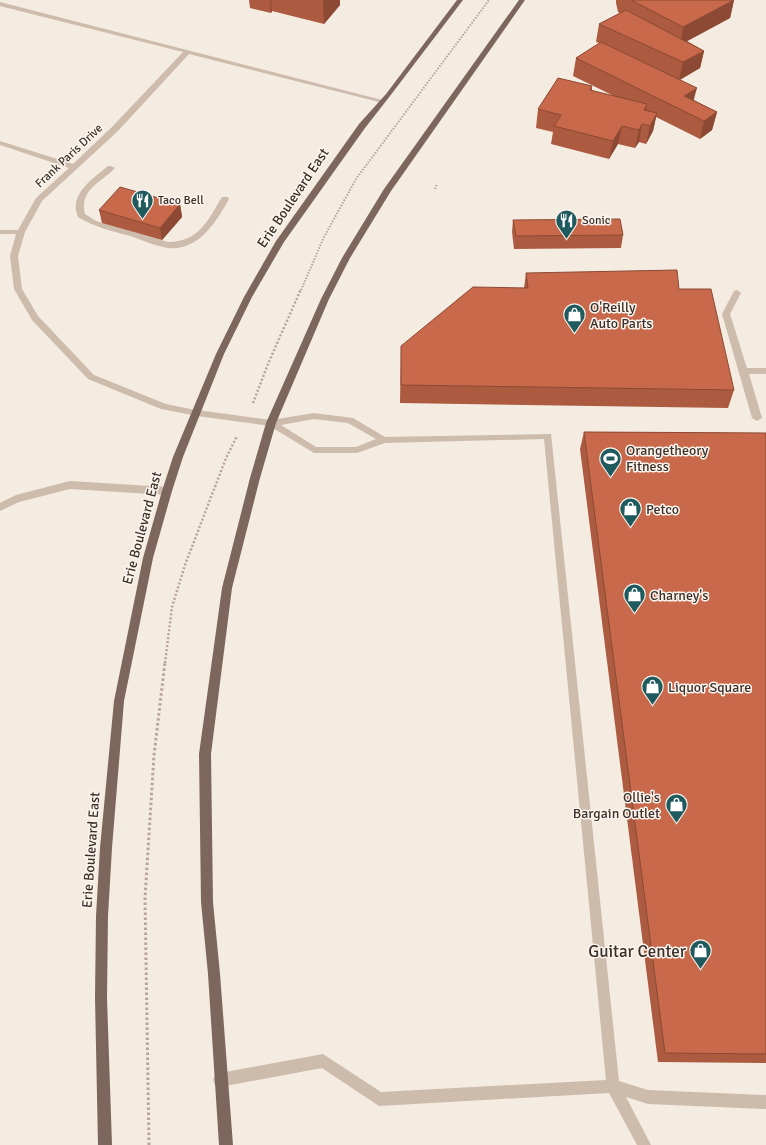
<svg xmlns="http://www.w3.org/2000/svg" width="766" height="1145" viewBox="0 0 766 1145" font-family="Signika,sans-serif">
<style>
.lines{fill:none;stroke-linecap:round;stroke-linejoin:round}
.path-far2{stroke:#b9a596;stroke-width:2;stroke-dasharray:1.5 1.5;stroke-linecap:butt}
.path-far1{stroke:#b9a596;stroke-width:2.5;stroke-dasharray:2 2;stroke-linecap:butt}
.path{stroke:#b9a596;stroke-width:3;stroke-dasharray:2.5 2.5;stroke-linecap:butt}
.lane{fill:#cdbbac;fill-rule:evenodd}
.street{fill:#cdbbac;fill-rule:evenodd}
.primary{fill:#7d675c;fill-rule:evenodd}
.wall{fill:#ac5a40}
.shaded-wall{fill:#8c4a34}
.building{fill:#c8694b;stroke:#8c4a34}
.labels{text-anchor:middle;dominant-baseline:central;stroke-width:3;stroke-linejoin:round;paint-order:stroke}
.far-street-label{font-size:12px;fill:#3b302b;stroke:#fbf5ee}
.far-poi-label{font-size:12px;fill:#3b302b;stroke:#fbf5ee;text-anchor:start}
.street-label{font-size:14px;fill:#3b302b;stroke:#fbf5ee}
.poi-label{font-size:14px;fill:#3b302b;stroke:#fbf5ee;text-anchor:start}
.near-poi-label{font-size:17px;fill:#3b302b;stroke:#fbf5ee;text-anchor:end}
</style>
<rect width="100%" height="100%" fill="#f4ebe1"/>
<g class="lines">
<g class="path-far2">
<polyline points="435,189 437,184"/>
<polyline points="301,290 324,237 356,179 489,0"/>
</g>
<g class="path-far1">
<polyline points="253,403 268,364 301,289"/>
<polyline points="165,663 172,607 185,565 226,458 237,436"/>
</g>
<polyline class="path" points="149,1145 145,898 154,755 165,662"/>
<g class="lane">
<polygon points="0,2 386,101 383,103 189,54 118,131 42,201 25,232 18,256 22,289 38,316 94,375 166,404 200,411 201,413 200,415 197,416 161,409 88,379 32,320 14,289 10,256 16,234 0,234 0,230 18,230 36,198 69,168 0,145 0,141 73,164 112,127 183,52 0,6"/>
<path d="M108,166h3l4,2c-14,15 -36,21 -30,46l11,7 72,21c31,0 40,-22 54,-45h6l1,2c-13,23 -30,52 -61,49 -13,-2 -26,-8 -38,-12 -18,-5 -36,-9 -52,-19 -10,-23 16,-39 30,-51z"/>
<polygon points="737,290 741,293 730,314 747,368 766,368 766,374 749,374 762,418 757,421 752,418 722,314 734,291"/>
<path d="M314,413l39,5 32,19 166,-3 68,647 29,9 118,5v14l-118,-5 -22,-7 25,48h-14l-28,-52 -230,13 -57,-38 -102,19 -5,-2 -2,-5 2,-5 5,-2 103,-19 58,38 225,-12 -62,-641 -159,4 -28,10h-43l-46,-28 -2,-2 5,-3zM314,419l34,4 28,16 -20,8h-40l-35,-22z"/>
<polygon points="70,481 167,487 172,491 167,495 70,489 19,502 0,511 0,503 16,495"/>
</g>
<polygon class="street" points="197,410 271,420 276,423 271,426 197,416 193,413"/>
<g class="primary">
<polygon points="457,0 463,0 390,96 365,128 284,242 252,297 224,354 183,457 172,491 153,558 124,701 112,848 108,916 107,998 112,1145 98,1145 95,998 96,916 100,848 114,701 143,558 162,491 173,457 216,354 244,297 276,241 359,124 386,94"/>
<polygon points="519,0 525,0 391,191 350,258 329,299 276,423 260,478 232,588 211,754 213,902 220,974 233,1145 219,1145 208,974 201,902 199,754 222,588 250,478 266,423 321,299 342,258 384,189"/>
</g>
</g>
<g class="wall">
<polygon points="249,0 340,0 340,5 324,24 272,11 271,13 250,8"/>
<polygon points="616,0 734,0 730,18 687,41 704,51 700,68 680,80 694,100 717,112 712,130 700,139 656,117 653,131 646,144 639,142 635,148 618,144 609,159 551,144 553,132 536,128 538,109 592,86 592,91 614,96 573,76 576,58 600,43 596,42 599,24 620,13 618,12 616,3"/>
<polygon points="180,204 182,217 162,240 102,223 99,210"/>
<polygon points="513,220 623,235 621,248 514,249 512,232"/>
<polygon points="526,273 679,289 734,390 728,408 400,403 401,346 524,288"/>
<polygon points="584,432 766,433 766,1063 658,1062 580,449"/>
</g>
<g class="shaded-wall">
<polygon points="270,0 271,0 272,11 271,13"/>
<polygon points="324,0 340,0 340,5 324,24 323,1"/>
<polygon points="734,0 730,18 680,45 683,27"/>
<polygon points="704,51 700,68 679,80 683,62"/>
<polygon points="697,88 692,106 684,96"/>
<polygon points="647,104 644,123 642,124 639,142 635,148 639,130 644,110"/>
<polygon points="717,112 712,130 700,139 704,121"/>
<polygon points="657,113 653,131 646,144 650,126"/>
<polygon points="622,126 618,144 609,159 613,141"/>
<polygon points="180,204 182,217 162,240 160,228"/>
</g>
<g class="building">
<polygon points="631,0 734,0 683,27"/>
<polygon points="626,10 704,51 683,62 599,24"/>
<polygon points="601,42 697,88 684,96 717,112 704,121 576,58"/>
<polygon points="558,78 592,86 590,90 647,104 644,110 657,113 650,126 642,124 639,130 622,126 613,141 554,126 561,115 538,109"/>
<polygon points="120,187 180,204 160,228 99,210"/>
<polygon points="620,219 623,235 516,236 513,220"/>
<polygon points="677,270 679,289 711,289 734,390 401,385 401,346 473,287 528,288 526,273"/>
<polygon points="584,432 766,433 766,1054 665,1053"/>
</g>
<defs>
<symbol id="restaurant-pin" viewBox="-11 -11 22 30"><path d="M0 17L-7.5 6A9.5 9.5 0 1 1 7.5 6Z" fill="#1f5a5e" stroke="#fbf5ee"/><path d="M-5-6h1v4h1v-4h1v4h1v-4h1v5L-1.5 .5V6h-2V.5L-5-1ZM5-6V6H3V1.5H1.5Q1.5-4 5-6Z" fill="#fff"/></symbol>
<symbol id="shop-pin" viewBox="-11 -11 22 30"><path d="M0 17L-7.5 6A9.5 9.5 0 1 1 7.5 6Z" fill="#1f5a5e" stroke="#fbf5ee"/><path d="M-5-2.5h2.3a2.7 3.5 0 0 1 5.4 0H5L5.5 6h-11ZM-1.5-2.5h3a1.5 2.3 0 0 0-3 0Z" fill="#fff"/></symbol>
<symbol id="stadium-pin" viewBox="-11 -11 22 30"><path d="M0 17L-7.5 6A9.5 9.5 0 1 1 7.5 6Z" fill="#1f5a5e" stroke="#fbf5ee"/><path d="M0-5a6.5 5 0 1 0 0 10a6.5 5 0 1 0 0-10ZM-3.5-1.8h7v3.6h-7Z" fill="#fff"/></symbol>
</defs>
<g fill-rule="evenodd">
<use href="#restaurant-pin" x="130" y="188" width="25" height="34"/>
<use href="#restaurant-pin" x="554" y="208" width="25" height="34"/>
<use href="#shop-pin" x="562" y="302" width="25" height="34"/>
<use href="#stadium-pin" x="598" y="446" width="25" height="34"/>
<use href="#shop-pin" x="618" y="496" width="25" height="34"/>
<use href="#shop-pin" x="622" y="582" width="25" height="34"/>
<use href="#shop-pin" x="640" y="674" width="25" height="34"/>
<use href="#shop-pin" x="664" y="792" width="25" height="34"/>
<use href="#shop-pin" x="688" y="938" width="25" height="34"/>
</g>
<g class="labels">
<g class="far-street-label">
<text transform="translate(69 156) rotate(-43)">Frank Paris Drive</text>
</g>
<g class="far-poi-label">
<text x="158" y="200">Taco Bell</text>
<text x="582" y="220">Sonic</text>
</g>
<g class="street-label">
<text transform="translate(293 198) rotate(-56)">Erie Boulevard East</text>
<text transform="translate(142 528) rotate(-75)">Erie Boulevard East</text>
<text transform="translate(91 850) rotate(-86)">Erie Boulevard East</text>
</g>
<g class="poi-label">
<text x="590" y="307">O'Reilly<tspan x="590" dy="16">Auto Parts</tspan></text>
<text x="626" y="450">Orangetheory<tspan x="626" dy="16">Fitness</tspan></text>
<text x="646" y="509">Petco</text>
<text x="650" y="595">Charney's</text>
<text x="668" y="687">Liquor Square</text>
<text x="660" y="797" text-anchor="end">Ollie's<tspan x="660" dy="16">Bargain Outlet</tspan></text>
</g>
<g class="near-poi-label">
<text x="686" y="951">Guitar Center</text>
</g>
</g>
</svg>
